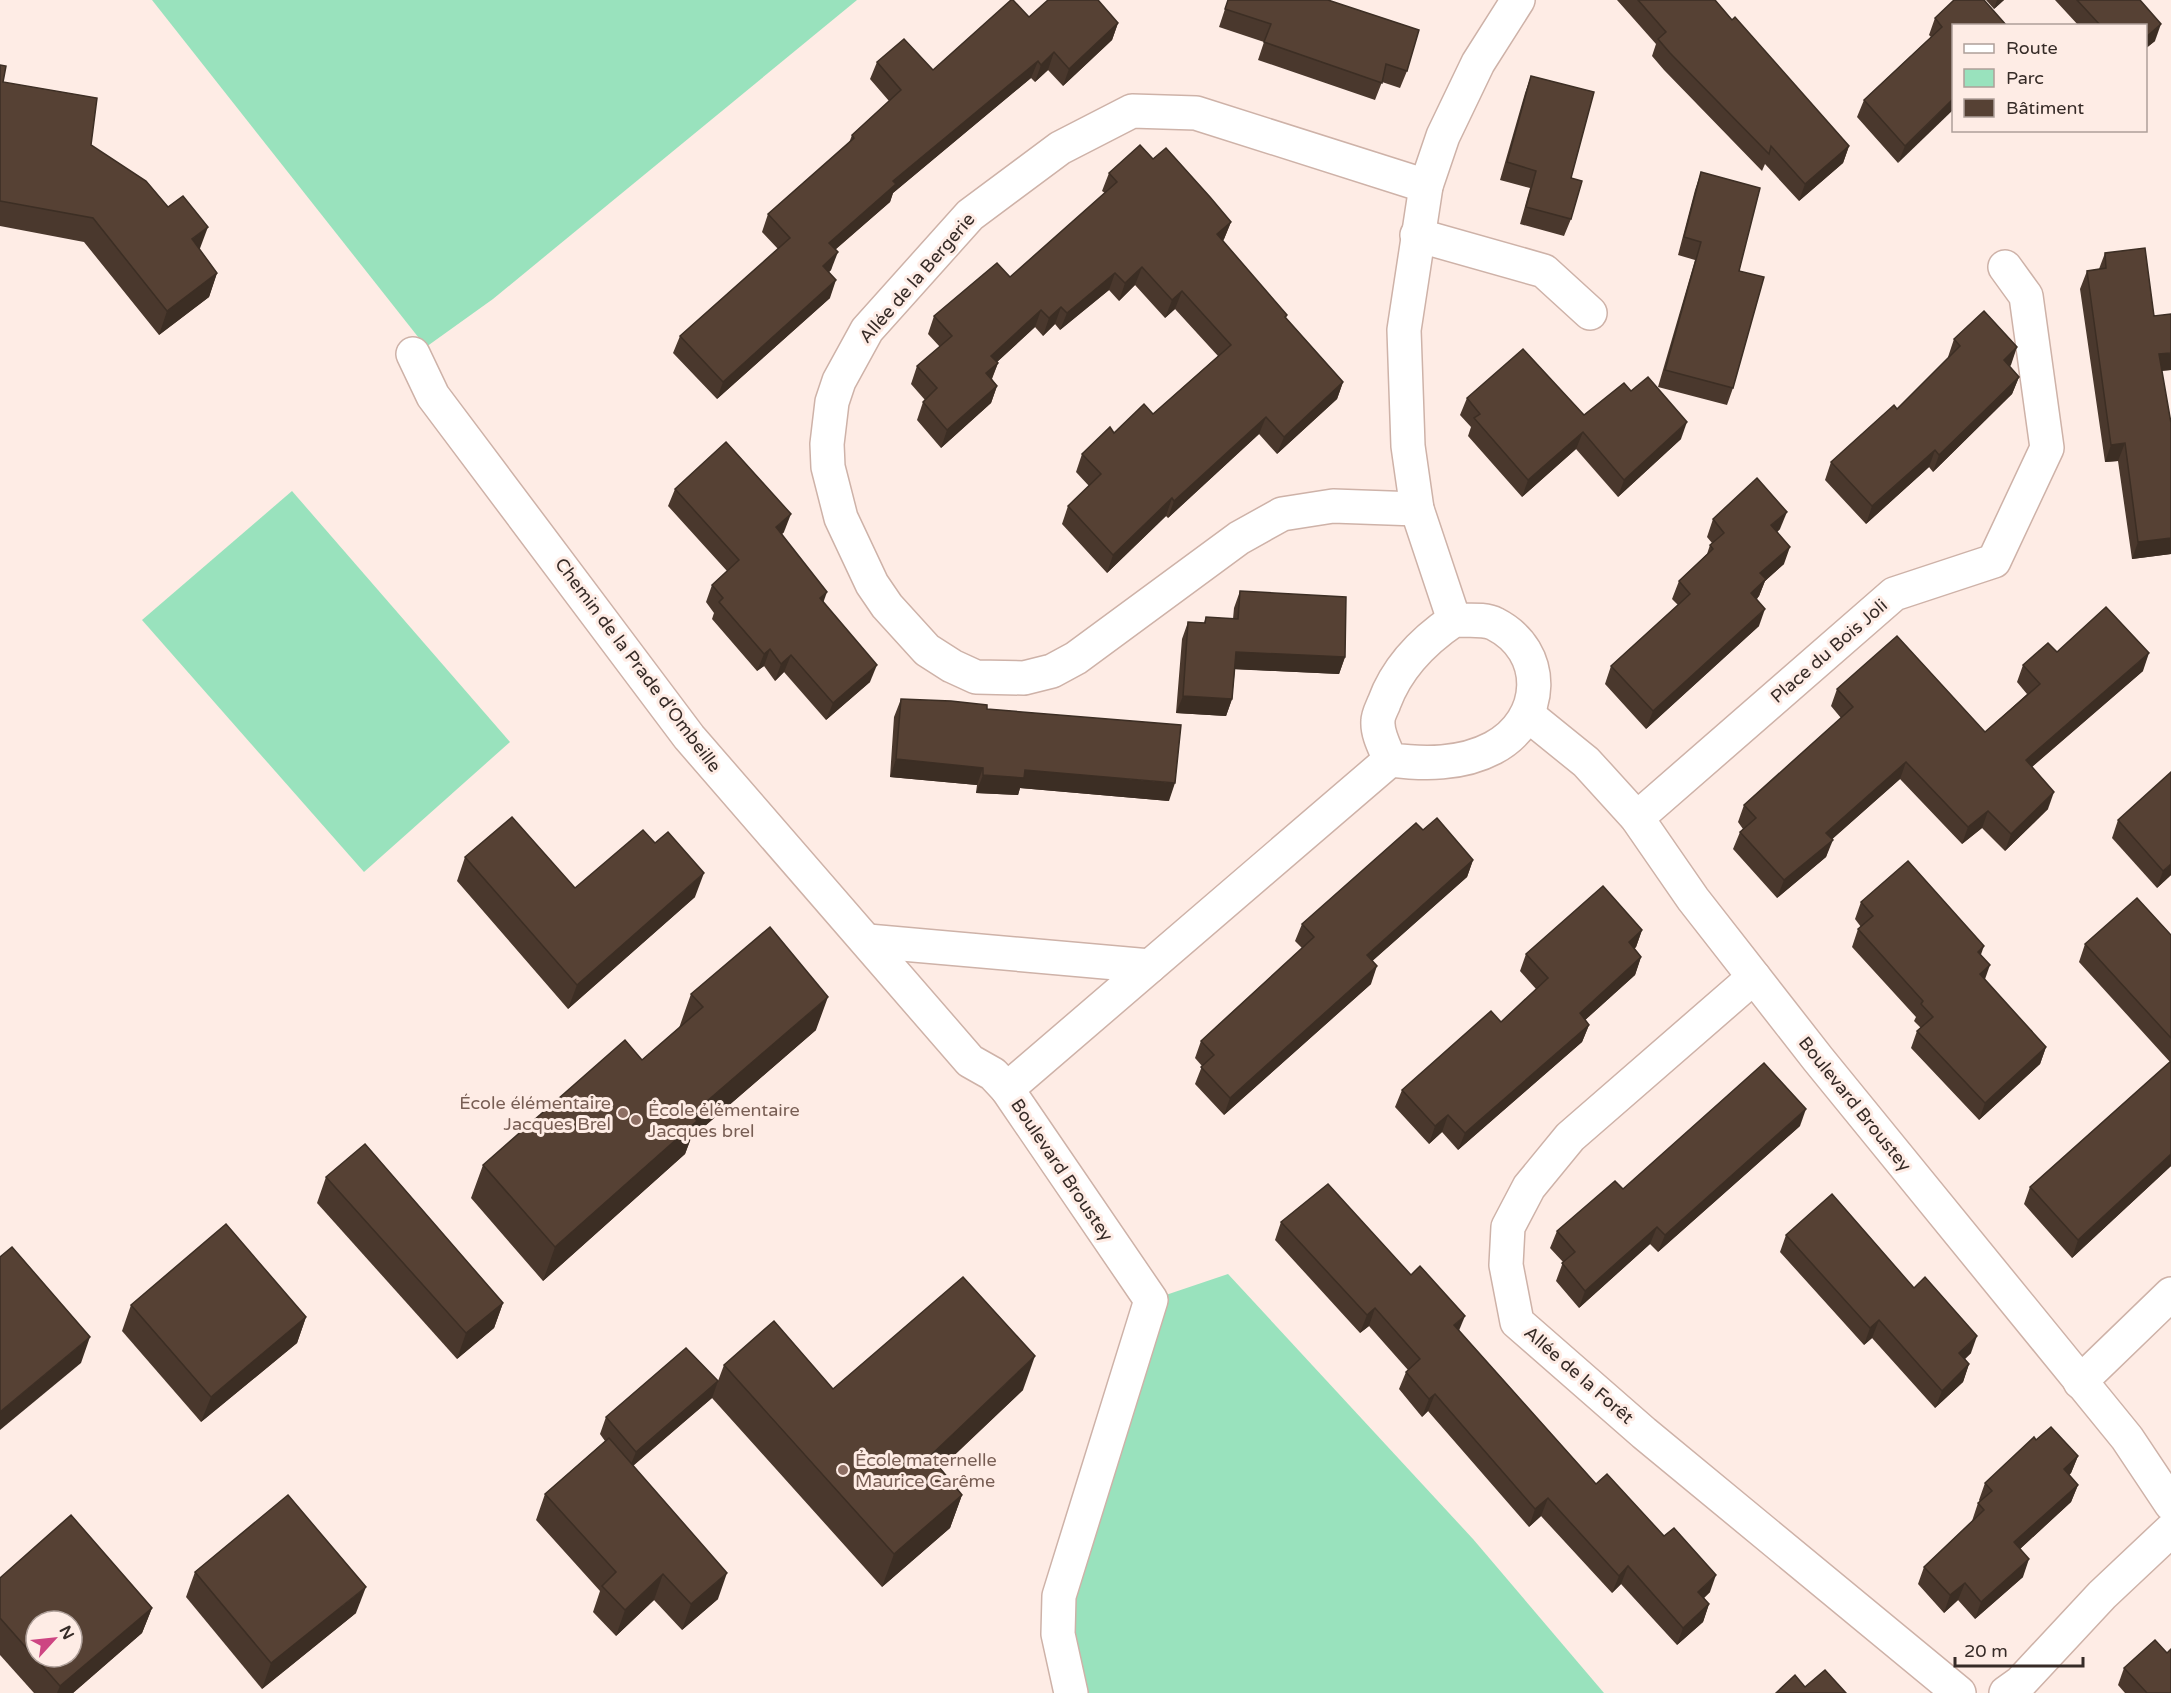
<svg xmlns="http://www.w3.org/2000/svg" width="2171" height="1693" viewBox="0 0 2171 1693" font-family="'Varela Round',sans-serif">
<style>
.green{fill:#99e2bd}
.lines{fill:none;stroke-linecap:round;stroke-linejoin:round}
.street-casing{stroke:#ceb2a8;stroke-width:36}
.street{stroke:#fff;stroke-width:33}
.wall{fill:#4a382d}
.shaded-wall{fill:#3c2e24}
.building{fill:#564134;stroke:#3c2e24;stroke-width:1.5;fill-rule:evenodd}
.education-dot{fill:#8d6e63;stroke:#feece5;stroke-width:2}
.labels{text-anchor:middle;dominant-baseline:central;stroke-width:6;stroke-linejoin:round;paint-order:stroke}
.street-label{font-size:18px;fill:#362b27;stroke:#feece5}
.education-label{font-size:18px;fill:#785e54;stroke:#feece5;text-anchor:start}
</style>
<rect width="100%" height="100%" fill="#feece5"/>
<g class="green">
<polygon points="152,0 857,0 493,299 426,347"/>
<polygon points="292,491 510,742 364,872 142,620"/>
<polygon points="1228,1274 1473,1539 1604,1693 1071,1693 1058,1634 1151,1300"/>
</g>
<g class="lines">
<defs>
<g id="street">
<polyline points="1417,235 1544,271 1590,313"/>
<polyline points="413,354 433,396 689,737 970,1061 993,1074 1007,1089"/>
<polyline points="1417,509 1333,506 1282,514 1239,538 1076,658 1052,671 1024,678 976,677 952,666 927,650 887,606 872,584 841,518 828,467 827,444 832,402 839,381 867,330 970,215 1060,148 1132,111 1196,113 1426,186"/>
<polyline points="1454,620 1417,509 1408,446 1404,330 1426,186 1443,136 1478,63 1518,0"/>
<path d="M1454,620c12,1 30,-2 41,4 53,27 51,96 -2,124 -32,17 -69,16 -103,12 -5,-12 -13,-26 -12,-39 0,-6 4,-13 6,-18 13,-36 39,-62 70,-83z"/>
<polyline points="1528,715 1586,762 1637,818 1693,899 1818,1059 2127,1438 2171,1504"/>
<polyline points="1637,818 1894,594 1994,561 2047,448 2026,296 2005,267"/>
<polyline points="868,941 1150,966"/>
<polyline points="1754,977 1570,1137 1529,1187 1508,1227 1506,1265 1517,1322 1644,1433 1959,1693"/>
<polyline points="2080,1382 2171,1294"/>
<polyline points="1071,1693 1058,1634 1059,1596 1151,1300 1007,1089 1390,760"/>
<polyline points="2006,1693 2020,1683 2102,1595 2171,1530"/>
</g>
</defs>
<use href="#street" class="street-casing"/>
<use href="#street" class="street"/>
</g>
<g class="wall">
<polygon points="1228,0 1328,0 1407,71 1400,88 1382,82 1375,100 1258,60 1264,42 1219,27"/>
<polygon points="1617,0 1715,0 1732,20 1849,146 1843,163 1799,201 1765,164 1762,171 1664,70 1652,56 1656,44"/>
<polygon points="1984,0 1898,163 1857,117 1864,100 1931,37 1929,35 1935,18"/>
<polygon points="1986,0 2004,0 1994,9"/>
<polygon points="2055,0 2140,0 2155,41 2145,49 2145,26 2079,26"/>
<polygon points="1029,17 1118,23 1112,40 1063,86 1048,70 1035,82 1031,78 893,193 890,202 835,250 831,270 829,272 830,298 717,399 673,353 680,336 778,249 762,232 768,214 849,143 852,135 889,101 870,79 877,62 933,70"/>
<polygon points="0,65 3,82 91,145 200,250 217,273 209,297 159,335 84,242 0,226"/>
<polygon points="1531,76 1571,178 1571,219 1564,236 1520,224 1530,188 1500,180 1525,93"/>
<polygon points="1153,159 1231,222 1224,239 1223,241 1287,315 1286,318 1343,382 1337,399 1277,454 1259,434 1168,518 1166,516 1107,573 1062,524 1068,506 1089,486 1076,472 1082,454 1114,433 1153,414 1218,356 1175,309 1165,318 1135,285 1119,301 1109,290 1060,330 1055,324 1043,336 1035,327 997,362 998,363 992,379 997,386 991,403 941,448 917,420 923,402 925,400 911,384 917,366 940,347 928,334 934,316 1010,277 1105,193 1102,191 1109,173"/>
<polygon points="1701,172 1739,271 1733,388 1727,405 1658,387 1695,260 1678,255 1695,190"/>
<polygon points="2105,253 2154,316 2171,370 2162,371 2171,554 2132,559 2118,461 2105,462 2080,289 2087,271 2099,269"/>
<polygon points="1954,339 2011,365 2009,366 2019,377 2012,394 1933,472 1929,467 1866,524 1825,480 1831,462 1897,409 1949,358 1948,357"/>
<polygon points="1631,391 1681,439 1618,497 1576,449 1522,497 1468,436 1471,427 1460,415 1467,398 1584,415"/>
<polygon points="675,489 784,532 782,534 870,682 826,720 784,672 775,681 764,666 757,671 712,619 714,613 706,602 712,585 727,571 668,506"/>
<polygon points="1713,519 1780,529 1777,532 1784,564 1765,581 1759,596 1757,599 1759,626 1646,729 1605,684 1611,666 1678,605 1672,599 1679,581 1707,554 1710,545 1712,543 1707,537"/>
<polygon points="1240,591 1345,657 1339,674 1235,669 1232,699 1226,716 1176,713 1182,639 1188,622 1204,623 1206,617 1233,619 1234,608"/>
<polygon points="2057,652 2143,671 2032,767 2048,809 2005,851 1982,828 1962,844 1900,779 1832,839 1826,857 1777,898 1733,849 1740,832 1743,829 1738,822 1744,805 1841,718 1831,706 1837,689 1985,732 2027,694 2017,682 2023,665"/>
<polygon points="901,699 987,709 1169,801 1020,788 1018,795 976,793 977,785 890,777 894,717"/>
<polygon points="2118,820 2171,875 2157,888 2112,838"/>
<polygon points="1423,830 1473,860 1467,877 1372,961 1371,984 1224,1115 1195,1084 1202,1066 1195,1058 1201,1041 1302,948 1295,941 1302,924"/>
<polygon points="465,857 575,888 695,897 568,1009 457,881"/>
<polygon points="1861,902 1981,955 1985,980 2046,1047 2040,1064 1979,1120 1911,1048 1917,1031 1921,1028 1914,1021 1916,1017 1852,947 1858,929 1861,927 1855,919"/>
<polygon points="1642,930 1636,947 1634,949 1641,957 1635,975 1585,1020 1589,1025 1582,1042 1458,1150 1442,1132 1429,1144 1395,1107 1402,1090 1501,1022 1536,989 1520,971 1526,954"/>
<polygon points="2171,935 2171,1166 2072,1258 2024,1204 2030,1187 2170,1062 2079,962 2085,944"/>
<polygon points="691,994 816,1030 691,1138 685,1154 543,1281 471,1198 483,1165 642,1060 679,1028"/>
<polygon points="1800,1126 1658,1252 1650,1244 1579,1308 1556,1281 1563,1262 1550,1248 1557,1231 1623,1189"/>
<polygon points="326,1177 503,1303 494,1328 457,1359 317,1203"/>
<polygon points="1281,1222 1459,1331 1596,1484 1710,1592 1704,1598 1709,1604 1703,1622 1677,1645 1621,1584 1612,1593 1541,1516 1529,1527 1428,1411 1422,1417 1399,1389 1406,1372 1408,1370 1369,1326 1360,1333 1275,1240"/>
<polygon points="1786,1235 1971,1353 1965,1359 1969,1364 1963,1382 1935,1408 1872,1338 1864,1345 1780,1252"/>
<polygon points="131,1305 306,1317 297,1343 201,1422 122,1331"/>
<polygon points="724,1365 833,1389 1023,1390 940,1469 962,1495 950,1528 882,1587 712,1398 633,1466 718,1599 682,1630 654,1600 616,1636 593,1612 600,1591 536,1520 545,1494 605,1441 600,1434 606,1417 718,1381"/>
<polygon points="2036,1440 2078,1456 2071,1473 2069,1475 2078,1485 2071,1502 2020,1549 2023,1577 1975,1619 1958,1600 1944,1613 1918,1584 1924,1567 1972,1521 1978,1503 1980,1502 1979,1500 1985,1483"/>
<polygon points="195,1572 356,1613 262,1689 186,1597"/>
<polygon points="0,1578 152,1608 142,1633 73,1693 34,1693 0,1655"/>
<polygon points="2167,1653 2171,1693 2125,1693 2118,1685 2124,1668"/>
</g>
<g class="shaded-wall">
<polygon points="1997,0 2004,0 1994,9"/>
<polygon points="1118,23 1112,40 1063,86 1069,69"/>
<polygon points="2161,24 2155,41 2145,49 2145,38"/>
<polygon points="1054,52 1048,70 1035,82 1041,65"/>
<polygon points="1038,61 1031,78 893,193 890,202 823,260 829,243 893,181"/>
<polygon points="1953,99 1953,110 1898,163 1905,146"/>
<polygon points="1849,146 1843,163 1799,201 1805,184"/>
<polygon points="1231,222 1224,239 1211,252 1217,234"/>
<polygon points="208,227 199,251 192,239"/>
<polygon points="838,252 831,270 817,283 823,266"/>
<polygon points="1142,267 1135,285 1119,301 1125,283"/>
<polygon points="217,273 209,297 159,335 167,311"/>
<polygon points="1115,273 1109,290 1060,330 1067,313"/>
<polygon points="836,280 830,298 717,399 723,382"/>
<polygon points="1182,291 1175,309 1165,318 1172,300"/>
<polygon points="1061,307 1055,324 1043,336 1049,318"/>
<polygon points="1041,310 1035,327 985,373 991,356"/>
<polygon points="2017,347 2011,365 1998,378 2004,360"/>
<polygon points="2171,353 2171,370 2153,371 2159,354"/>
<polygon points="998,363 991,380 986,373"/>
<polygon points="2019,377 2012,394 1933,472 1939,455"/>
<polygon points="1343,382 1337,399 1277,454 1284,437"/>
<polygon points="997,386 991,403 941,448 947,430"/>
<polygon points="1266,417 1259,434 1168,518 1174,501"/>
<polygon points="1687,422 1681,439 1618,497 1624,480"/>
<polygon points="1583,432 1576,449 1522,497 1528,480"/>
<polygon points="2125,443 2118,461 2105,462 2111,445"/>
<polygon points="1935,450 1929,467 1866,524 1872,506"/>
<polygon points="1172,498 1166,516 1107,573 1113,555"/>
<polygon points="1787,512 1780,529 1765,543 1771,525"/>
<polygon points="791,514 784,532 770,545 776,527"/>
<polygon points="2171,538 2171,554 2132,559 2138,542"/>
<polygon points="1790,547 1784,564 1765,581 1759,596 1745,610 1751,593 1760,573"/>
<polygon points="827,592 821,609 820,598"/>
<polygon points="1765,609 1759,626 1646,729 1653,711"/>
<polygon points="770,649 764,666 757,671 764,654"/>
<polygon points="1236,652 1345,657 1339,674 1230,669"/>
<polygon points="2149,653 2143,671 2020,777 2026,760"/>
<polygon points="791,655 784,672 775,681 781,664"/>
<polygon points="877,665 870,682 826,720 833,703"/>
<polygon points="1183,696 1232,699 1226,716 1176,713"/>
<polygon points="896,759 983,768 977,785 890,777"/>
<polygon points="1906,762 1900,779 1820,850 1826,833"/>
<polygon points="1025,770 1175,783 1169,801 1020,788 1018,795 976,793 983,775"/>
<polygon points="2054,792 2048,809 2005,851 2011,834"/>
<polygon points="1988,811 1982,828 1962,844 1968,827"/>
<polygon points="1833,840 1826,857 1777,898 1784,880"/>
<polygon points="1473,860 1467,877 1360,972 1367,955"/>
<polygon points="2171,864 2171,875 2157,888 2163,871"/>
<polygon points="704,873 695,897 568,1009 577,985"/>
<polygon points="1642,930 1636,947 1623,959 1629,942"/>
<polygon points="1984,946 1978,963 1978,952"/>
<polygon points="1641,957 1635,975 1573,1031 1580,1013"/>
<polygon points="1990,965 1984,982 1980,974"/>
<polygon points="1377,966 1371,984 1224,1115 1230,1098"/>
<polygon points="828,997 816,1030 691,1138 685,1154 543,1281 555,1247 692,1114"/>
<polygon points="1589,1025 1582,1042 1458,1150 1465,1133"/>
<polygon points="2046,1047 2040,1064 1979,1120 1985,1103"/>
<polygon points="1806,1109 1800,1126 1658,1252 1665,1235"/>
<polygon points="1448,1115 1442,1132 1429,1144 1435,1126"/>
<polygon points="2171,1154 2171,1166 2072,1258 2078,1240"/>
<polygon points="1657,1227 1650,1244 1579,1308 1585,1291"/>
<polygon points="503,1303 494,1328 457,1359 466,1333"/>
<polygon points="1375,1308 1369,1326 1360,1333 1367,1315"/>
<polygon points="1465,1316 1458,1333 1454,1325"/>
<polygon points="306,1317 297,1343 201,1422 211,1397"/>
<polygon points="1879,1320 1872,1338 1864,1345 1870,1328"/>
<polygon points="1977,1336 1971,1353 1953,1370 1959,1353"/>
<polygon points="90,1337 81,1363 0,1430 0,1412"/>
<polygon points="1035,1356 1023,1390 917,1490 930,1456"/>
<polygon points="1969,1364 1963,1382 1935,1408 1942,1391"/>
<polygon points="718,1381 712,1398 629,1469 636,1452"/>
<polygon points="1435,1394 1428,1411 1422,1417 1429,1399"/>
<polygon points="2078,1456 2071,1473 2058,1486 2064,1469"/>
<polygon points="2078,1485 2071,1502 2008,1560 2014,1542"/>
<polygon points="962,1495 950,1528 882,1587 894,1554"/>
<polygon points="1548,1498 1541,1516 1529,1527 1535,1509"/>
<polygon points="2029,1559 2023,1577 1975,1619 1981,1602"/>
<polygon points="1628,1566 1621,1584 1612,1593 1619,1576"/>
<polygon points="727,1573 718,1599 682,1630 691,1604"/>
<polygon points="663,1574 654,1600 616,1636 625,1610"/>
<polygon points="1716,1575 1710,1592 1692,1609 1698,1592"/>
<polygon points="1965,1583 1958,1600 1944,1613 1950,1595"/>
<polygon points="366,1587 356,1613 262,1689 271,1663"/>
<polygon points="1709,1604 1703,1622 1677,1645 1683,1628"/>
<polygon points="152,1608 142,1633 73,1693 57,1693 60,1686"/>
</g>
<g class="building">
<polygon points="1011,0 1013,0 1029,17 1048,0 1098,0 1118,23 1069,69 1054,52 1041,65 1038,61 893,181 896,184 829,243 838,252 823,266 836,280 723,382 680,336 790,238 768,214 854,138 852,135 901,90 877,62 904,39 933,70"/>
<polygon points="1228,0 1328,0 1419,30 1407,71 1386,64 1382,83 1264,42 1271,24 1225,9"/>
<polygon points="1638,0 1715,0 1732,20 1735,17 1849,146 1805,184 1771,146 1769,154 1670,53 1658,39 1666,32"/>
<polygon points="1954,0 1984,0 2007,26 1953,26 1953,99 1905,146 1864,100 1942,27 1935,18"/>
<polygon points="2077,0 2140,0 2161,24 2145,38 2145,26 2101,26"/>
<polygon points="0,65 6,66 3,82 97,98 91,145 146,181 168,207 183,196 208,227 192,239 217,273 167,311 93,218 0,201"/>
<polygon points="1531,76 1594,92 1571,178 1582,181 1571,219 1526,207 1536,171 1507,162"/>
<polygon points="1140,145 1153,159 1166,148 1210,197 1231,222 1217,234 1287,315 1285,317 1343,382 1284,437 1266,417 1174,501 1172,498 1113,555 1068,506 1101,474 1082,454 1110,427 1114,433 1144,404 1153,414 1231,345 1182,291 1172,300 1142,267 1125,283 1115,273 1067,313 1061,307 1049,318 1041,310 991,356 998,363 986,373 997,386 947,430 923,402 937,388 917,366 952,336 934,316 997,263 1010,277 1117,182 1109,173"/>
<polygon points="1701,172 1760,188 1739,271 1764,277 1733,388 1665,370 1701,242 1684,237"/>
<polygon points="2145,248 2154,316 2171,314 2171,353 2159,354 2171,423 2171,538 2138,542 2125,443 2111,445 2087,271 2106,268 2105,253"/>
<polygon points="1984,311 2017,347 2004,360 2019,377 1939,455 1935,450 1872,506 1831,462 1894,405 1897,409 1960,346 1954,339"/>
<polygon points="1523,349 1584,415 1624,383 1631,391 1648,377 1687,422 1624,480 1583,432 1528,480 1474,418 1480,414 1467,398"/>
<polygon points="726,442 791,514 776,527 827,592 820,598 877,665 833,703 791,655 781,664 770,649 764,654 719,602 723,598 712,585 739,560 675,489"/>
<polygon points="1757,478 1787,512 1771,525 1790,547 1760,573 1766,579 1751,593 1765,609 1653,711 1611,666 1690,594 1679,581 1713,549 1710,545 1724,533 1713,519"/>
<polygon points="1240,591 1346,597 1345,657 1236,652 1232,699 1183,696 1188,622 1205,623 1206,617 1238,619"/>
<polygon points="2106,607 2149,653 2026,760 2054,792 2011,834 1988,811 1968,827 1906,762 1826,833 1833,840 1784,880 1740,832 1756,818 1744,805 1853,707 1837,689 1897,636 1985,732 2040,684 2023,665 2048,643 2057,652"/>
<polygon points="901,699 951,701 987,705 987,709 1181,725 1175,783 1025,770 1024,778 983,775 983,768 896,759"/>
<polygon points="2171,772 2171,864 2163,871 2118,820"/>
<polygon points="512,817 575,888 643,830 655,843 668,832 704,873 577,985 465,857"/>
<polygon points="1437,818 1473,860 1367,955 1377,966 1230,1098 1201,1067 1214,1055 1201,1041 1314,937 1302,924 1416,823 1423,830"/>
<polygon points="1908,861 1984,946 1978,952 1990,965 1980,974 2046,1047 1985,1103 1917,1031 1933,1017 1921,1004 1923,1001 1858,929 1873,916 1861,902"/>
<polygon points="1603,886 1642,930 1629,942 1641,957 1580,1013 1589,1025 1465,1133 1448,1115 1435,1126 1402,1090 1491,1011 1501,1022 1548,978 1526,954"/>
<polygon points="2137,898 2171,935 2171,1038 2085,944"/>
<polygon points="770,927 828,997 692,1114 697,1121 555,1247 483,1165 625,1040 642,1060 703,1007 691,994"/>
<polygon points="2171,1061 2171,1154 2078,1240 2030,1187"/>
<polygon points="1764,1063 1806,1109 1665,1235 1657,1227 1585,1291 1562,1263 1575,1252 1557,1231 1615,1181 1623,1189"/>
<polygon points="365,1144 503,1303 466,1333 326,1177"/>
<polygon points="1328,1184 1411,1275 1420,1266 1465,1316 1454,1325 1596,1484 1607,1474 1664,1536 1674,1528 1716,1575 1698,1592 1709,1604 1683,1628 1628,1566 1619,1576 1548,1498 1535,1509 1435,1394 1429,1399 1406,1372 1420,1359 1375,1308 1367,1315 1281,1222"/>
<polygon points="1832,1194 1914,1288 1925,1277 1977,1336 1959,1353 1969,1364 1942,1391 1879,1320 1870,1328 1786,1235"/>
<polygon points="226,1224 306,1317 211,1397 131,1305"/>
<polygon points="12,1247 90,1337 0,1412 0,1257"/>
<polygon points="963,1277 1035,1356 930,1456 962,1495 894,1554 724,1365 774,1321 833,1389"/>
<polygon points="686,1348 718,1381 636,1452 606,1417"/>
<polygon points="2051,1427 2078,1456 2064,1469 2078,1485 2014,1542 2029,1559 1981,1602 1965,1583 1950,1595 1924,1567 1984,1510 1978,1503 1992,1491 1985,1483 2034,1437 2036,1440"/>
<polygon points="609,1438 727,1573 691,1604 663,1574 625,1610 602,1586 616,1572 545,1494"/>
<polygon points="288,1495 366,1587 271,1663 195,1572"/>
<path d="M71,1515l81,93 -92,78 -60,-68v-40zM36,1621h36v36h-36z"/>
<polygon points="2155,1640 2167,1653 2171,1649 2171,1693 2147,1693 2124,1668"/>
<polygon points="1825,1670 1846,1693 1776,1693 1795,1675 1805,1687"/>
</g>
<g class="education-dot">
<circle cx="623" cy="1113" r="6"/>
<circle cx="636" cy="1120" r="6"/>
<circle cx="843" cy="1470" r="6"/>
</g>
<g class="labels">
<g class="street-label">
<text transform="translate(917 278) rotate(-49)">Allée de la Bergerie</text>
<text transform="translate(1829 651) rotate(-41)">Place du Bois Joli</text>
<text transform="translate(638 665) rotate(53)">Chemin de la Prade d'Ombeille</text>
<text transform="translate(1855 1104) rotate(51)">Boulevard Broustey</text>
<text transform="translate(1062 1170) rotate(56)">Boulevard Broustey</text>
<text transform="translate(1579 1375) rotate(41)">Allée de la Forêt</text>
</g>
<g class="education-label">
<text x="611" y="1103" text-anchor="end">École élémentaire<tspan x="611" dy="21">Jacques Brel</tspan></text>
<text x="648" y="1110">École élémentaire<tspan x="648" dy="21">Jacques brel</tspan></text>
<text x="855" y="1460">École maternelle<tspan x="855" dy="21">Maurice Carême</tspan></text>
</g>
</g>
<rect x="1952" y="24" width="195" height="108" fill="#feece5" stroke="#ae9f99" stroke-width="1.5"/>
<rect x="1964" y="44" width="30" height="9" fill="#ffffff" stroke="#ae9f99" stroke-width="1.5"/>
<text x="2006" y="54" font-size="18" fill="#362b27">Route</text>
<rect x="1964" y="69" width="30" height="18" fill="#99e2bd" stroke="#ae9f99" stroke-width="1.5"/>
<text x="2006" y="84" font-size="18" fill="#362b27">Parc</text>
<rect x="1964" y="99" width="30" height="18" fill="#564134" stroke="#ae9f99" stroke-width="1.5"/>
<text x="2006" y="114" font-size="18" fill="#362b27">Bâtiment</text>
<g transform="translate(54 1639) rotate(63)"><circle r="28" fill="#feece5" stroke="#ae9f99" stroke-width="1.5"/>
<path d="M0-4.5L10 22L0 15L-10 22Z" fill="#cd4582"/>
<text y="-9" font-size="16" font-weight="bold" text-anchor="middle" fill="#362b27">N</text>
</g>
<path d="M1955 1657v9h128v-9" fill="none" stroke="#362b27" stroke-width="3"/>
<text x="1964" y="1657" font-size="18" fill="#362b27" stroke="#feece5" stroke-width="4.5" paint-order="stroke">20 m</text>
</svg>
